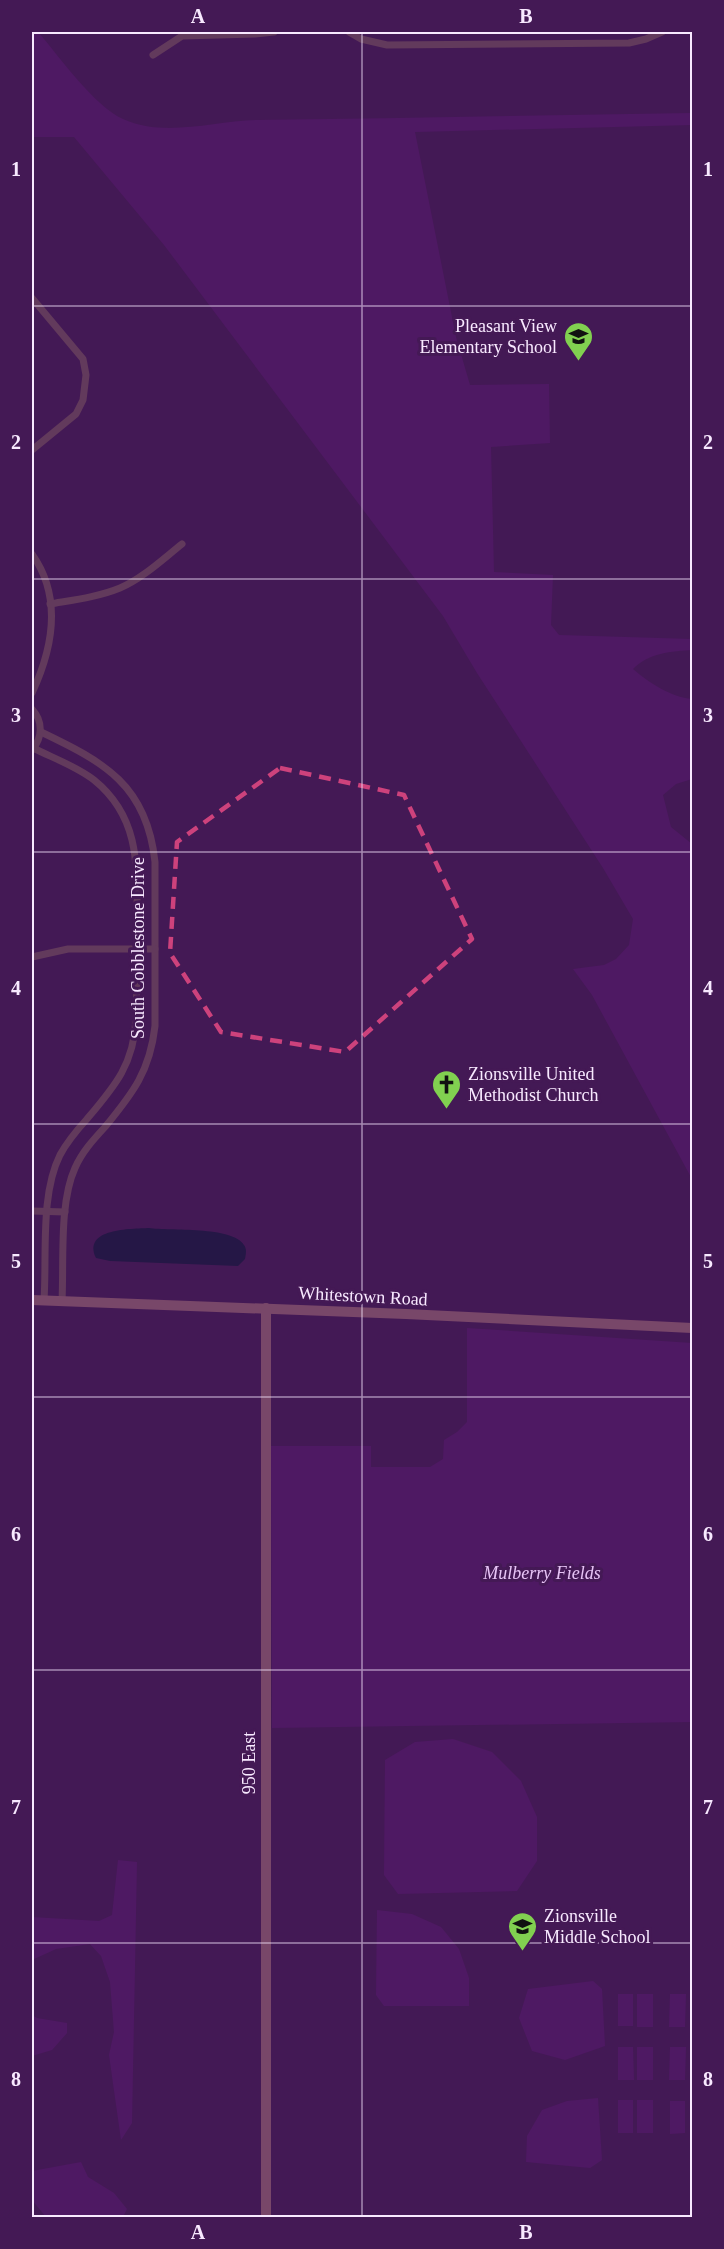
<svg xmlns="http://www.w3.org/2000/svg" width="724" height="2249" viewBox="0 0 724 2249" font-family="Georgia,serif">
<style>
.green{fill:#5c1974}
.water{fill:#011633}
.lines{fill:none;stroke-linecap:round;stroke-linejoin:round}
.street{stroke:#886264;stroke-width:7}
.secondary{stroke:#b97e81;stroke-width:10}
.marked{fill:none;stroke:#cd427c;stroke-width:4.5;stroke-dasharray:12 8;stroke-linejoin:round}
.grid{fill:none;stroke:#f8e9ff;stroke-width:1.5;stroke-opacity:0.55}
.labels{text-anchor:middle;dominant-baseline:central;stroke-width:6;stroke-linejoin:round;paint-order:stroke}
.poi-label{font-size:18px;fill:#f8e9ff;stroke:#441955;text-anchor:start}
.street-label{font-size:18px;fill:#f8e9ff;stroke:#441955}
.park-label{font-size:18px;font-style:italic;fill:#e7c4f6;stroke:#441955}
.neatline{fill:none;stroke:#f8e9ff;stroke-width:2}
.grid-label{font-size:20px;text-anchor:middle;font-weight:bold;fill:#f8e9ff}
</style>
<rect width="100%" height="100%" fill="#441955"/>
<g class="green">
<path d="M32,32h6c21,24 56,74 85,87 41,19 91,2 134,1 145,-2 290,-5 435,-7v12l-277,7 41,205 14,48 79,-1 1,59 -59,4 3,125 59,3 -2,50 8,10 133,4v11c-20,1 -44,3 -59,19 16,14 38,28 59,30v80l-16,5 -13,11 8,32 21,17v335l-100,-184 -19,-26 31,-4 12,-6 13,-14 4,-26 -30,-51 -126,-195 -34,-57 -279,-371 -90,-108h-42z"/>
<polygon points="467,1328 692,1343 692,1722 272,1728 271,1446 371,1446 371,1467 430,1467 443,1459 444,1440 457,1432 467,1422"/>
<polygon points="453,1739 492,1752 521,1781 537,1817 537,1861 517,1891 398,1894 384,1875 385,1760 415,1742"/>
<polygon points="118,1860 137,1862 132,2123 121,2140 109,2055 114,2032 110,1982 101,1956 90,1944 56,1949 32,1960 32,1917 99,1921 112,1915"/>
<polygon points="377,1910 412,1914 441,1927 459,1949 469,1978 469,2006 384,2006 376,1995"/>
<polygon points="593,1981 602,1989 605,2046 565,2060 532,2051 519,2018 528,1989"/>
<rect x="618" y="1994" width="15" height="32"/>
<rect x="637" y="1994" width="16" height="33"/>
<polygon points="670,1994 686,1994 685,2027 669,2027"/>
<polygon points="32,2015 37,2018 67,2023 67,2033 52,2050 32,2056"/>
<polygon points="618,2047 633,2047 634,2080 618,2080"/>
<rect x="637" y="2047" width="16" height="33"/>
<polygon points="670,2047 686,2047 685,2080 669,2080"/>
<polygon points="598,2098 602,2160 590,2168 526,2162 527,2136 542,2110 567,2101"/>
<rect x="618" y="2100" width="15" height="33"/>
<rect x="637" y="2100" width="16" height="33"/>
<polygon points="670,2101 685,2101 685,2133 670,2134"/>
<polygon points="81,2162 88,2177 114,2193 127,2209 123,2217 46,2217 32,2200 32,2171"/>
</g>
<path class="water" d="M149,1228c20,3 84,-2 95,17 3,4 2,9 1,14l-7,7 -128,-5 -14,-3c-14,-30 35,-29 53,-30z"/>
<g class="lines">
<g class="street">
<polyline points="349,32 361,39 387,45 629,43 646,39 662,32"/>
<polyline points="153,55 182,36 255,34 274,32"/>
<polyline points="32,298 83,359 86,375 83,400 76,414 32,450"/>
<path d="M32,554c31,44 21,94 0,139"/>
<path d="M50,604c23,-4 48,-7 70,-16 23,-10 43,-29 62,-44"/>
<path d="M32,709c11,12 11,28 0,41"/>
<path d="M41,732c63,30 106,53 114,130v164c-5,45 -22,67 -50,101 -12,13 -23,25 -30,41 -16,35 -11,94 -13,133"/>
<path d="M33,748c20,10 43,18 61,32 47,38 43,88 43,143 0,32 0,64 -1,96 -2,45 -21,67 -49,100 -10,11 -20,23 -27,36 -20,40 -13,101 -16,145"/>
<polyline points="32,957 68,949 155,949"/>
<polyline points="32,1211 65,1212"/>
</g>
<g class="secondary">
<polyline points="32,1300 406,1314 692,1328"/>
<polyline points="266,2218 266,1308"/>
</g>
</g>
<path d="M0 0H724V2249H0ZM280,768l124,27 68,144 -127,113 -124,-20 -51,-79 7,-111z" fill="#441955" fill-opacity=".55" fill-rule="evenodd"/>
<path class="marked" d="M280,768l124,27 68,144 -127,113 -124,-20 -51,-79 7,-111z"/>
<path class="grid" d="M362,32v2186M32,306h660M32,579h660M32,852h660M32,1124h660M32,1397h660M32,1670h660M32,1943h660"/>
<defs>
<symbol id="school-pin" viewBox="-11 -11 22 30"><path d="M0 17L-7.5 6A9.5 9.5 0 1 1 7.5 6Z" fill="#81d050" stroke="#441955"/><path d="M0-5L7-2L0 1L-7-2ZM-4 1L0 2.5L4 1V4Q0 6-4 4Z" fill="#111"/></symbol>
<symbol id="church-pin" viewBox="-11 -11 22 30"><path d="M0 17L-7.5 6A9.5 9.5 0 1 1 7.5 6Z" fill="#81d050" stroke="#441955"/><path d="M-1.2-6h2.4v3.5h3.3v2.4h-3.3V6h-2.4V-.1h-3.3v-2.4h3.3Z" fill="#111"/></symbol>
</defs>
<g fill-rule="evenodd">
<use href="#school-pin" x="562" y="320" width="33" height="45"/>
<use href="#church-pin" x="430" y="1068" width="33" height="45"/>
<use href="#school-pin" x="506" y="1910" width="33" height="45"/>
</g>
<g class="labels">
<g class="poi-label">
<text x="557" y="326" text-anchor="end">Pleasant View<tspan x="557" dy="21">Elementary School</tspan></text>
<text x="468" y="1074">Zionsville United<tspan x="468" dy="21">Methodist Church</tspan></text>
<text x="544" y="1916">Zionsville<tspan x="544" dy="21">Middle School</tspan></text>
</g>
<g class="street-label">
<text transform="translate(138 948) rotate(-90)">South Cobblestone Drive</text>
<text transform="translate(363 1296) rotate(3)">Whitestown Road</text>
<text transform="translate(249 1763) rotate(-90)">950 East</text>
</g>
<g class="park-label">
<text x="542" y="1573">Mulberry Fields</text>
</g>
</g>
<rect width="724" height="2249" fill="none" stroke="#441955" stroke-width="66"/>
<rect x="33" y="33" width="658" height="2183" class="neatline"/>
<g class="grid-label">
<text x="198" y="23">A</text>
<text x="526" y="23">B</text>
<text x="16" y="176">1</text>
<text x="708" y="176">1</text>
<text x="16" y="449">2</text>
<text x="708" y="449">2</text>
<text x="16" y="722">3</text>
<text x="708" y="722">3</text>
<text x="16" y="995">4</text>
<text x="708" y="995">4</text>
<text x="16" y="1268">5</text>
<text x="708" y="1268">5</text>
<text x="16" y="1541">6</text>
<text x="708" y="1541">6</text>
<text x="16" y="1814">7</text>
<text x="708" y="1814">7</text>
<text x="16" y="2086">8</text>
<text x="708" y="2086">8</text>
<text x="198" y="2239">A</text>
<text x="526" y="2239">B</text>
</g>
</svg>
